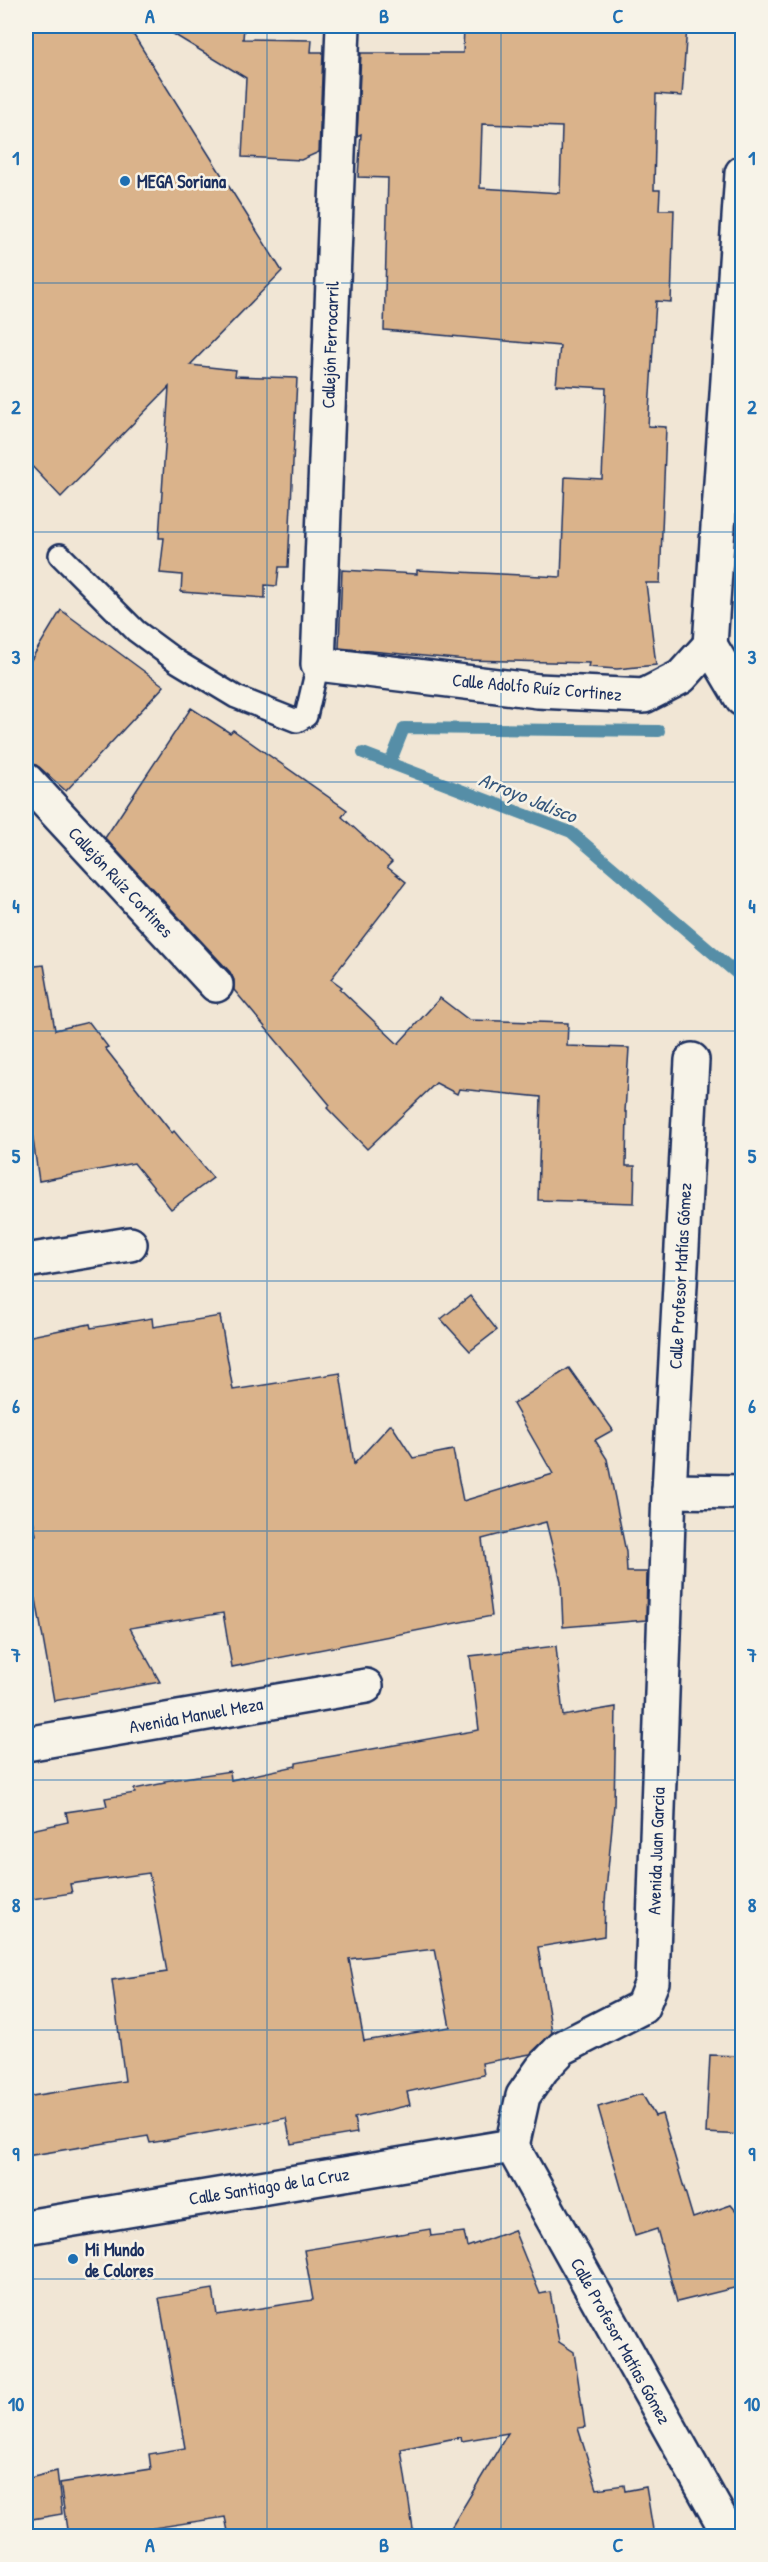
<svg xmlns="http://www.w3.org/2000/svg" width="768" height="2562" viewBox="0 0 768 2562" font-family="'Patrick Hand',sans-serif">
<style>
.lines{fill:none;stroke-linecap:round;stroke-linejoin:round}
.stream{stroke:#568ea7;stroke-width:12}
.building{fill:#dab38b;stroke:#1b2f5e;stroke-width:1.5;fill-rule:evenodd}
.lane-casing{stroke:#1b2f5e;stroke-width:26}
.street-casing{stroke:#1b2f5e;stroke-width:38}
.lane{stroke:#f7f3e8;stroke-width:21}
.street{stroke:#f7f3e8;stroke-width:33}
.grid{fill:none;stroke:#1f6fb2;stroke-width:1.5;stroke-opacity:0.55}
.poi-dot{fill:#1f6fb2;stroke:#f7f3e8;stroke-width:2}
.labels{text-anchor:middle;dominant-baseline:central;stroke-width:5;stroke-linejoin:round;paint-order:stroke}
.poi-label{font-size:18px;font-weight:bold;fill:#1b2f5e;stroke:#f7f3e8;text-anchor:start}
.street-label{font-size:18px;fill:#1b2f5e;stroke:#f7f3e8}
.water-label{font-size:20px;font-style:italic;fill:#34567c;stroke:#f7f3e8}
.neatline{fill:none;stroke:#1f6fb2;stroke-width:2}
.grid-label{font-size:20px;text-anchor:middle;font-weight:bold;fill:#1f6fb2}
</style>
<rect width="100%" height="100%" fill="#f1e6d5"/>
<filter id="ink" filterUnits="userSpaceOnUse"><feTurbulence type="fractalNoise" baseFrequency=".0167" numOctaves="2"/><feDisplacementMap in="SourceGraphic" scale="12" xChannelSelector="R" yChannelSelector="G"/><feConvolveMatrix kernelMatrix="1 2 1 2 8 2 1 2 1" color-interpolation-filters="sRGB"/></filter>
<g filter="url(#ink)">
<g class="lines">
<g class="stream">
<polyline points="363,753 571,832 742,978"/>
<polyline points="390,763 404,728 659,731"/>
</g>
</g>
<g class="building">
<polygon points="26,26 128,26 282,271 190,365 236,370 235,376 297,378 288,567 279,567 277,586 265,585 265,598 181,592 182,575 160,573 164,538 159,538 169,387 61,497 26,460"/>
<polygon points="160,26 244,26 243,39 312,40 311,52 323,52 319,152 301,160 242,157 246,78"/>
<path d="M464,26h223l-5,70 -26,-2 -2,96h6l-1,20h15l-3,92 -15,-1 -8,125 18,1 -6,156h-14l10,82 -39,4 -29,-2 1,-4 -123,-3 -127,-12 3,-78 75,4v-4l144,7 4,-100 37,2 4,-91 -50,-3 4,-39 -176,-16 4,-152 -30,-1 3,-43 -4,2 4,-83h102zM482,124l80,3 -2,66 -80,-5z"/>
<polygon points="61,610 164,686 66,791 39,767 26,761 26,668"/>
<polygon points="191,708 230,733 233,730 347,810 342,817 392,862 387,867 406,882 331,979 342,987 340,989 398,1044 440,998 469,1020 568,1023 567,1046 629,1048 625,1112 627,1112 626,1166 635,1166 634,1203 538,1200 541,1097 459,1089 457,1094 436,1083 367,1149 327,1108 330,1105 234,990 234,980 230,972 105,838"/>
<polygon points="44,965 55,1030 89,1022 108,1047 105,1048 172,1133 174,1131 213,1178 171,1209 134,1163 39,1181 26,1091 26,967"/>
<polygon points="470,1296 497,1330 470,1351 441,1319"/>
<polygon points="220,1316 233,1390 340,1373 354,1464 391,1424 413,1458 453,1450 463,1501 553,1474 513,1404 569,1368 613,1430 595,1440 607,1459 626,1552 627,1572 647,1572 646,1620 563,1627 561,1581 546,1522 482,1539 492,1616 232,1667 223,1613 130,1628 160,1682 54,1701 36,1599 26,1601 26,1537 36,1535 26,1483 26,1337 90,1324 91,1328 152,1318 153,1327"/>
<path d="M556,1646l7,70 53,-9 -2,98 -9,97 -1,34 -66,11 14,86 -22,21 -48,9 2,12 -77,17 3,13 -56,13 3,15 -66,11 -5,-26 -118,22 -18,3 -2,-7 -122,20v-59l99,-16 -13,-101 55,-8 -18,-99 -79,11 2,9 -46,7v-69l42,-9 -2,-10 41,-6 -2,-8 30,-5 -1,-4 31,-6 -1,-2 66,-10 1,9 65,-14v-3l26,-5 157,-28 -9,-74zM435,1949l15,78 -86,14 -15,-82z"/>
<polygon points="710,2055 742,2056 742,2135 706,2133"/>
<polygon points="642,2094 655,2116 662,2114 693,2218 731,2205 742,2218 742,2286 677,2302 657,2229 635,2236 598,2107"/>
<polygon points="430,2229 431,2236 464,2232 467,2247 514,2230 540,2294 550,2292 559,2342 574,2352 585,2427 578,2428 597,2489 624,2485 625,2491 646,2487 654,2536 446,2536 508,2433 462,2441 461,2437 401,2449 414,2536 229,2536 225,2517 153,2528 155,2536 68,2536 60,2483 151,2469 149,2454 185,2448 159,2298 213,2289 217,2315 313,2300 304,2250"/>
<polygon points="57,2471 62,2514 26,2520 26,2479"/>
</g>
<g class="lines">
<defs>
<polyline id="lane" points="60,555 136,631 178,662 236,697 297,721 306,716 318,664"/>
<g id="street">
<polyline points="343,26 318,664 538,691 644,696 681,677 710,645 742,699"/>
<polyline points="710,645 742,173"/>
<polyline points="26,780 216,985"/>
<polyline points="26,1261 130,1244"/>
<polyline points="669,1491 742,1492"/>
<polyline points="26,1744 366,1686"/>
<polyline points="512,2146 523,2096 542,2069 562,2048 642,2007 652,1982 669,1491 692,1060"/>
<polyline points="512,2146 730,2536"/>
<polyline points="26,2227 512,2146"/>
</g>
</defs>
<use href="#lane" class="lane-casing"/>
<use href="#street" class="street-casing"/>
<use href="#lane" class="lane"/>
<use href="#street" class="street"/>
</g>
</g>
<path class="grid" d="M267,26v2510M501,26v2510M26,283h716M26,532h716M26,782h716M26,1031h716M26,1281h716M26,1531h716M26,1780h716M26,2030h716M26,2279h716"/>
<g class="poi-dot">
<circle cx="125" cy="181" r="6"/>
<circle cx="73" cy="2259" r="6"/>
</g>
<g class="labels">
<g class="poi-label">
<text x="137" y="181">MEGA Soriana</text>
<text x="85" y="2249">Mi Mundo<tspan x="85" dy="21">de Colores</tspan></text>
</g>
<g class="street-label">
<text transform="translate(330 345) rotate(-88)">Callejón Ferrocarril</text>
<text transform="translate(537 687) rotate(5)">Calle Adolfo Ruíz Cortinez</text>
<text transform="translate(121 882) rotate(47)">Callejón Ruíz Cortines</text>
<text transform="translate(680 1276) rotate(-87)">Calle Profesor Matías Gómez</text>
<text transform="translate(196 1715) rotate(-10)">Avenida Manuel Meza</text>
<text transform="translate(656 1851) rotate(-88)">Avenida Juan Garcia</text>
<text transform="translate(269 2186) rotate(-9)">Calle Santiago de la Cruz</text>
<text transform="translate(621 2341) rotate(61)">Calle Profesor Matías Gómez</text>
</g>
<g class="water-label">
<text transform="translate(528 797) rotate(22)">Arroyo Jalisco</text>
</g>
</g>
<rect width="768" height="2562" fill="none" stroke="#f7f3e8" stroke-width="66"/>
<rect x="33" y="33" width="702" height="2496" class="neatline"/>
<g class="grid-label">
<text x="150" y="23">A</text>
<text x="384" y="23">B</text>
<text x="618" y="23">C</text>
<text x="16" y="165">1</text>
<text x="752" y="165">1</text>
<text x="16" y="414">2</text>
<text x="752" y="414">2</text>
<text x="16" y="664">3</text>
<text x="752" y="664">3</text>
<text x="16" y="913">4</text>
<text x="752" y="913">4</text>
<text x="16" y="1163">5</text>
<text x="752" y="1163">5</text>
<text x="16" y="1413">6</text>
<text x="752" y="1413">6</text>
<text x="16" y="1662">7</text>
<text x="752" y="1662">7</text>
<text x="16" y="1912">8</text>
<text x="752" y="1912">8</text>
<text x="16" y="2161">9</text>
<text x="752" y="2161">9</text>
<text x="16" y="2411">10</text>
<text x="752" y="2411">10</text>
<text x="150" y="2552">A</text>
<text x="384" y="2552">B</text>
<text x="618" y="2552">C</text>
</g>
</svg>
